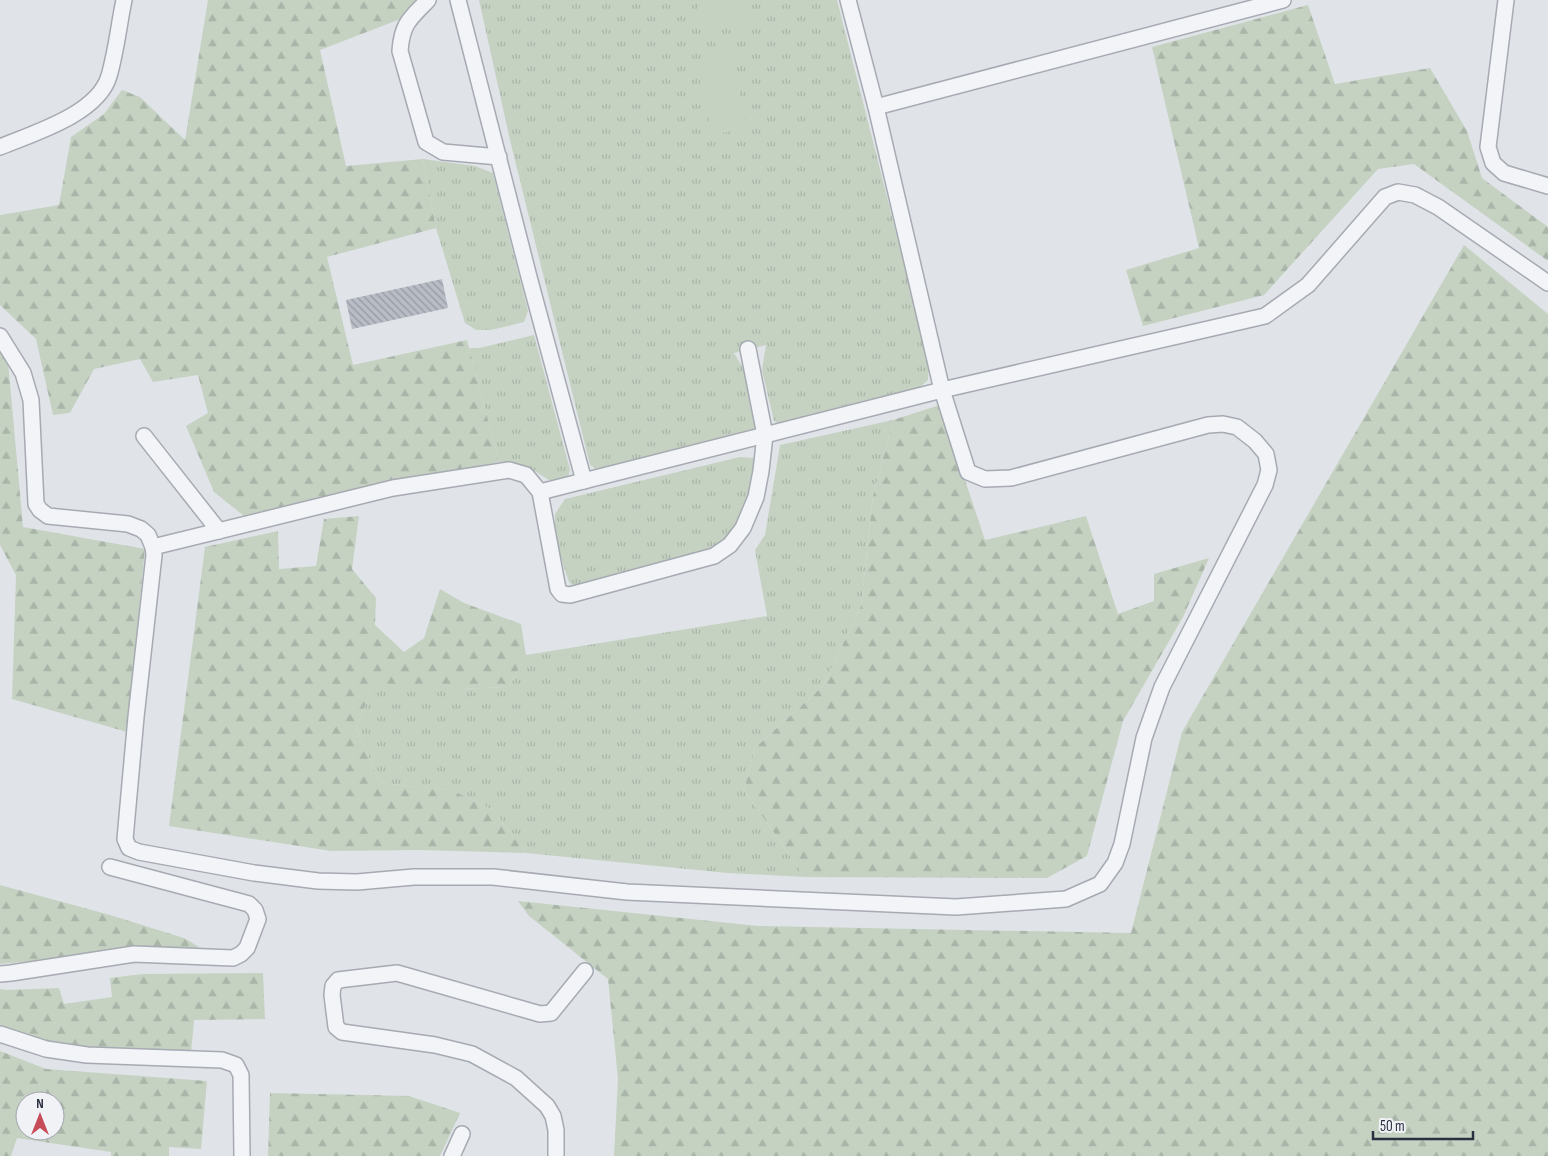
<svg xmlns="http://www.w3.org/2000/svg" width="1548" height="1156" viewBox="0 0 1548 1156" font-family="'Sofia Sans Condensed',sans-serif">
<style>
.grass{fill:url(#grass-tufts)}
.forest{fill:url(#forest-firs);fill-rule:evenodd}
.garden{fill:#c5d2c2}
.building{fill:url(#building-back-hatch)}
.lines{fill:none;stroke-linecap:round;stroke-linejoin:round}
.minor-casing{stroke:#a6aab2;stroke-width:18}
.minor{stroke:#f3f4f7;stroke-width:15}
</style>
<defs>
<pattern id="grass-tufts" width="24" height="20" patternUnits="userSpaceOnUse" patternTransform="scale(1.25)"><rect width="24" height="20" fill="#c5d2c2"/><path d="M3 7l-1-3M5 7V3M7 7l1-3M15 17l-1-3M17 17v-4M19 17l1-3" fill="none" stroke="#a9b5a8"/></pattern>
<pattern id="forest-firs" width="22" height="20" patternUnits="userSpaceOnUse" patternTransform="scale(1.25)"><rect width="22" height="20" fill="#c5d2c2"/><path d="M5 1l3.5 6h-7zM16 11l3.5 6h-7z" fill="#a9b5a8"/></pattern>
<pattern id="building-back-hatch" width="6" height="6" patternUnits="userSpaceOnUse" patternTransform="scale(1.25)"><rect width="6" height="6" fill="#b8bcc5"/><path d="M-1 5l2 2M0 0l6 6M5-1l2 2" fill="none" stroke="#9699a1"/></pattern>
</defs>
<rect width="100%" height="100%" fill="#e0e3e8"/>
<g class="grass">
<polygon points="479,0 837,0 929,362 928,380 918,389 784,426 774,421 762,370 766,345 734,353 745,371 758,425 750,435 599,471 590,465 510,140"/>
<polygon points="423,159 475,166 493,173 528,311 524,322 491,330 476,330 465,323 436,228"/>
<polygon points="534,335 570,470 567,480 549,480 533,470 499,462 469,348 479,348"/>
<polygon points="893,420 873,496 861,606 823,686 755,748 744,790 805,877 728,873 526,853 493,810 450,790 380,783 356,728 372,689 458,689 509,687 526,655 767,616 755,550 765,535 780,445"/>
<polygon points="740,457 753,458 758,472 734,529 714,555 578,590 569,582 555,541 555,514 565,499"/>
</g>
<g class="forest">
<polygon points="208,0 422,0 403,18 320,50 346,166 423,159 436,228 327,257 353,365 467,340 499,462 244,516 214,492 186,426 208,413 198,375 153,382 140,359 94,369 70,413 53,415 36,339 0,305 0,215 59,205 71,137 104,114 122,90 140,97 185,140"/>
<polygon points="1308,5 1335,84 1430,68 1467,131 1482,178 1548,227 1548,261 1414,164 1378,169 1264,295 1143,326 1126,270 1199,248 1152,47"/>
<polygon points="1464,245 1548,314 1548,1156 614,1156 618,1079 608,979 529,916 518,901 758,926 1131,933 1182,732"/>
<polygon points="0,352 8,362 23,527 145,549 127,732 12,699 16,575 0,545"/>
<polygon points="940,405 985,540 1086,516 1118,614 1154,601 1154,574 1209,558 1183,617 1123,721 1087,856 1047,878 805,877 744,790 755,748 823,686 861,606 873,496 893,420"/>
<polygon points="359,516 352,569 376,598 375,625 404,652 424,638 440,589 464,603 521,624 526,655 509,687 458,689 372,689 356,728 380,783 451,790 493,810 526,853 419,850 331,851 169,826 205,547 278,531 279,569 316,566 324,519"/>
<polygon points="0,885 110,915 184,938 199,947 190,955 96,955 0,964"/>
<polygon points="263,973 265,1019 194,1020 191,1053 71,1048 0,1026 0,989 6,990 59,988 64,1004 112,997 110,978 143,974"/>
<path d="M0,1051l46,18 161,12 -6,68 -32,-2v9h-58v-4l-94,-14 -6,18h-11zM25,1101h30v30h-30z"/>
<polygon points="270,1093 409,1096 460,1113 440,1156 268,1156"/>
</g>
<g class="garden">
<polygon points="696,0 742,0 747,22 704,32"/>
<polygon points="731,53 747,128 712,135 696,61"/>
</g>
<polygon class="building" points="442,279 448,308 352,329 346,300"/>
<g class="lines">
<defs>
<g id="minor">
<path d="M428,0c-18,19 -26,23 -28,51l26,91 17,10 56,5"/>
<polyline points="458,0 529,277 584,481"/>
<polyline points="1506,0 1488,147 1493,163 1504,173 1548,186"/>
<polyline points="876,107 1283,0"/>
<path d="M0,147c34,-14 98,-33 109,-71 7,-24 10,-52 15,-76"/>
<polyline points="0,336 23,373 31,400 36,504 40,510 48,516 128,524 141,529 148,535 153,547 154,555 136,717 125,839 129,848 139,852 254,873 318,881 357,882 414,877 493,877 627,892 956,907 1066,899 1100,884 1115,863 1122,844 1144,738 1162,687 1265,485 1269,470 1266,454 1255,441 1237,427 1223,424 1208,425 1011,478 985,479 968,472 942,390 876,107 848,0"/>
<polyline points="144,436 219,531"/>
<polyline points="540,492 942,390 1265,316 1308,285 1385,197 1398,192 1415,195 1438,207 1548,283"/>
<polyline points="153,547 393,488 509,470 526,475 540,492 558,589 562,594 570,595 714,556 730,545 743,528 756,497 761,471 765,435 748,349"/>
<polyline points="0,974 11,973 134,954 233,958 241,954 247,948 258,919 255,910 249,904 110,867"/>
<polyline points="0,1034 46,1049 87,1055 222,1060 236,1065 241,1075 242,1156"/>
<polyline points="452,1156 462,1134"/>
<polyline points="556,1156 556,1130 553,1116 547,1106 516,1078 472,1054 435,1045 342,1032 336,1027 332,995 333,986 338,980 397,973 540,1014 551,1013 585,971"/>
</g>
</defs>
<use href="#minor" class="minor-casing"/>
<use href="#minor" class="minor"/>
</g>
<g transform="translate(40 1116)"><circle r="24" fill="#f0f2f6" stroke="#a1a4ad"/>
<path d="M0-4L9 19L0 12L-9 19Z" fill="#c64c59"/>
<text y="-8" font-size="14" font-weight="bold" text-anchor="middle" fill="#2a303f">N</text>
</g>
<path d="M1373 1131v8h100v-8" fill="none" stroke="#2a303f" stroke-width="2.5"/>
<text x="1380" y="1131" font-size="15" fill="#2a303f" stroke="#f0f2f6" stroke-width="4" paint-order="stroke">50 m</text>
</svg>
